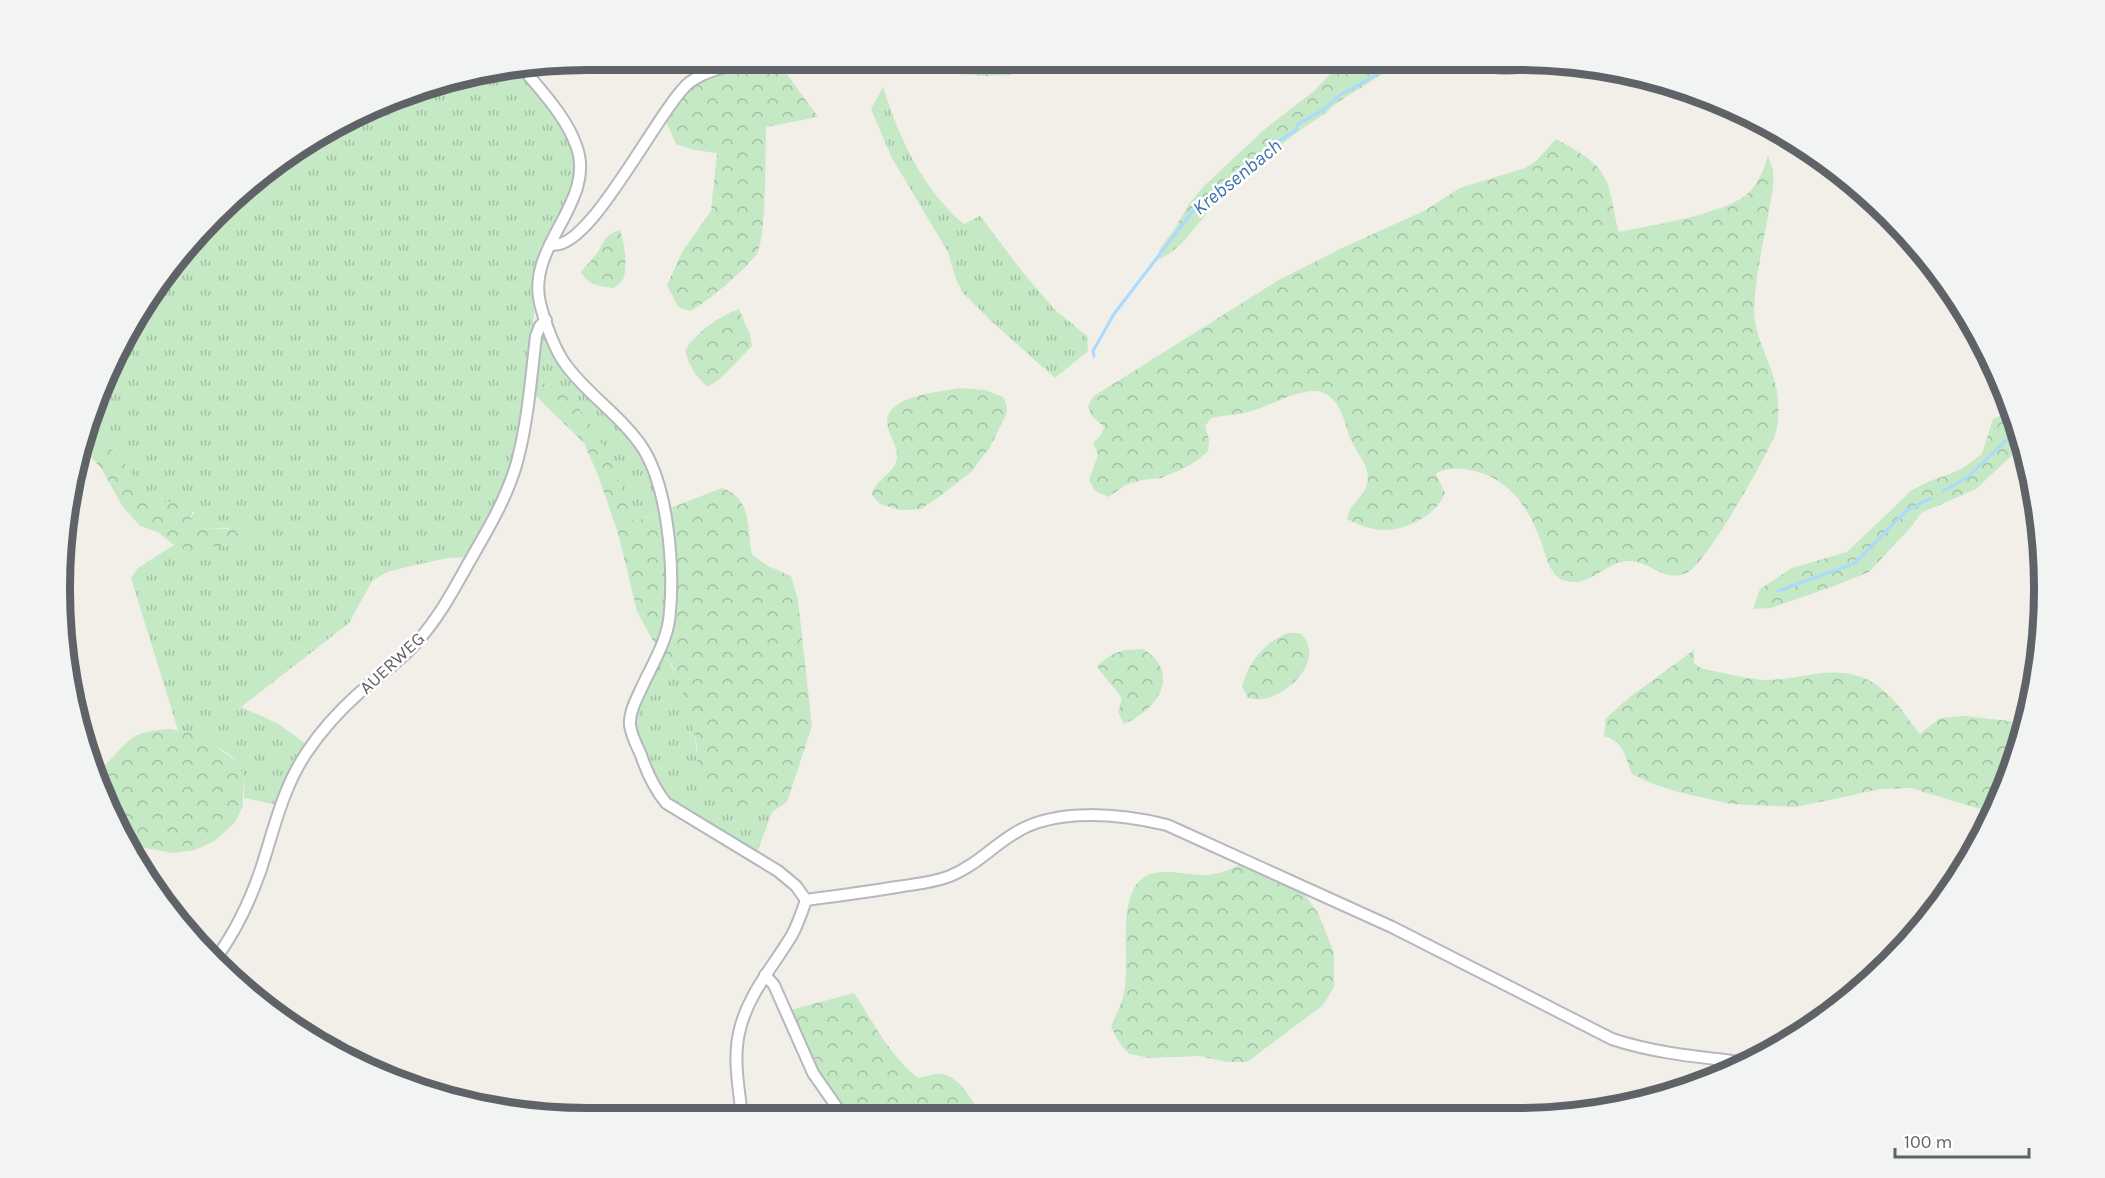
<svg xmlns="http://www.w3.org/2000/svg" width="2105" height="1178" viewBox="0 0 2105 1178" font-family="Karla,sans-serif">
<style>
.grass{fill:url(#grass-tufts)}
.forest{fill:url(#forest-crowns)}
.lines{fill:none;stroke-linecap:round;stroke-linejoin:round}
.stream{stroke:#aadaff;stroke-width:3}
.minor-casing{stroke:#b5b8bc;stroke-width:14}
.minor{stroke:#fff;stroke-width:10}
.labels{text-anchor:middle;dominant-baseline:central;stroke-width:5;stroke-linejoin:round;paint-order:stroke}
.street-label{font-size:18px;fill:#5f6368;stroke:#fff}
.water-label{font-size:20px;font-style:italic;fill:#4174aa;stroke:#fff}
.rim{fill:none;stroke:#5f6368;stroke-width:8}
</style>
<defs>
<pattern id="grass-tufts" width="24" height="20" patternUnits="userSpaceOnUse" patternTransform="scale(1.5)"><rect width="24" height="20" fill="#c5e8c5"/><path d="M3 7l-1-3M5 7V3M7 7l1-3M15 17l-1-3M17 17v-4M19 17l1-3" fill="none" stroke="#a3c0a4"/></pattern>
<pattern id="forest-crowns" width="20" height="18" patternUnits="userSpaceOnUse" patternTransform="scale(1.5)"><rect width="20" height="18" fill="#c5e8c5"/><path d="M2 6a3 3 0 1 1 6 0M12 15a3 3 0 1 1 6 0" fill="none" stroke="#a3c0a4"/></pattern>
</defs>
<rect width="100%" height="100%" fill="#f1efe8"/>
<g class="grass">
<path d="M520,71l41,53 15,32 -2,31 -38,111 -17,143 -16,52 -34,64 -21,1 -37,8 -24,6 -15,9 -23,42 -108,84 36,16 32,23 -32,59 -33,-7c0,-11 0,-23 -5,-33 -7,-13 -45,-33 -61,-35l-47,-152h13c11,-9 22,-21 35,-26 25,-10 52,-1 76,-13l-27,-11 -23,1 -15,-7 4,-10 -22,-10 -19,1 -16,-17 -15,-28 -34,-28 61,-135 118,-125 152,-82z"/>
<path d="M883,87c16,51 40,103 81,137l16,-8 41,54 33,39 33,27 1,15 -33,27 -65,-58 -27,-27 -7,-14 -8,-27 -56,-94 -21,-49z"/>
<path d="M546,335l101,125 14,51 -27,11c-15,-43 -47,-135 -100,-141l5,-41z"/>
<path d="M663,653c17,20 35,78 33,104l46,58 30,-3 -15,41 -90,-55c-13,-16 -35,-62 -32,-81 2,-15 21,-49 28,-64z"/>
</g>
<g class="forest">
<polygon points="938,61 939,60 1185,61 1167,63 1096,62 1008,75 985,76 960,74"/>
<polygon points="1347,61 1399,61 1394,67 1338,102 1324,114 1296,133 1256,165 1218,200 1183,242 1169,254 1159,259 1159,250 1174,230 1189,204 1204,186 1265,129 1314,91 1336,68"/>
<path d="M778,62l40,55 -52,10c-1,25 1,107 -9,126 -9,15 -51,50 -67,58l-12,-4 -11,-22 15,-33 29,-41 6,-58 -23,-3 -18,-6 -11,-25c9,-11 19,-28 30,-36 20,-14 60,-18 83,-21z"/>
<path d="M1556,139c14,8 38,20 46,34 11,17 11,41 17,59 34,-7 99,-17 126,-36 12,-9 20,-28 23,-41 2,6 4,12 5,17 2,15 -3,30 -5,45 -6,30 -12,60 -14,90 -1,34 24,63 24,96 1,10 0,23 -3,32 -10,24 -68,127 -87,137 -22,12 -36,-9 -56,-11 -23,-2 -37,21 -58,21 -8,0 -15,-2 -20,-9 -6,-7 -9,-20 -12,-29 -13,-36 -32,-66 -72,-74 -11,-2 -25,-3 -34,4l9,19c-8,21 -35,35 -57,37 -14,1 -29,-5 -41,-11 3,-17 16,-20 20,-35 5,-16 -11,-31 -17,-46 -5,-15 -9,-35 -24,-44 -17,-11 -55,11 -74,17 -13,4 -28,4 -41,7l-6,8 4,14 -1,11 -13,11 -17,9 -17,7 -19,2 -16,5 -18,12 -13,-6 -6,-11 9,-25 -5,-12 8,-8 3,-8 -12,-11 -4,-10 6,-10 183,-115 65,-33 82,-37 36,-23 65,-20 11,-7z"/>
<path d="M620,230c4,11 9,41 2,51 -1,2 -6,5 -8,7 -15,-2 -25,-2 -33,-16 4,-6 9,-9 13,-15 11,-12 7,-21 26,-27z"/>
<path d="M739,309l11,26 2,11 -31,32 -13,9c-13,-11 -19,-21 -23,-37 12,-18 34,-34 54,-41z"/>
<path d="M534,381c53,5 85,98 100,141l88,-34c31,11 24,39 30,67l16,11 23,10 7,24 14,126 -25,76 -15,10 -30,3 -20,-5 -14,-24 -12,-29 1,-12 -14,-52 -12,-30 -18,-22 -16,-30 -19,-78 -20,-58 -14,-32 -51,-50z"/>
<path d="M960,388l25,2 18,7 4,9 -1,9 -16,32 -18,24 -32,25 -19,13 -11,1h-10l-20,-6 -8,-9c2,-16 23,-21 25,-37 1,-11 -7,-21 -9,-31 -8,-31 51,-35 72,-39z"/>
<polygon points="2011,411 2024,444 1976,489 1921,513 1911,527 1869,572 1834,586 1771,608 1753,609 1760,589 1792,568 1847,552 1912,490 1930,481 1950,474 1963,468 1982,454 1993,419"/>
<polygon points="88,430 122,458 137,486 153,503 195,500 190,522 205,529 249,529 255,539 238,546 205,547 179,552 161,564 144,578 131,578 138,568 174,545 158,532 140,526 123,507 101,468 90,456 78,453"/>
<path d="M1287,633h13c27,25 -11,62 -37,66 -5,1 -10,0 -15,-1l-6,-12c8,-25 20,-41 45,-53z"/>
<path d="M1143,649c40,25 14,61 -19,75l-6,-12 4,-13c-7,-12 -18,-21 -25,-33 17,-15 24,-16 46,-17z"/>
<path d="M1694,650v13c7,7 15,7 25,9 14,3 31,7 45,8 32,1 66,-15 97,-3 28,10 42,36 59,57l20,-16 26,-2 59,7 -8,36 -23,51 -14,-1 -69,-21 -30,1 -85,18 -65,-3 -53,-12 -25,-8 -21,-10c-7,-18 -8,-32 -28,-38l2,-18 24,-21z"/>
<path d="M169,729l21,3 18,8 30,23 5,12v31l-8,16 -19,18 -21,10 -22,3 -27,-5 -10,1 -36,-57 -4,-20c33,-24 24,-40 73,-43z"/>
<path d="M1242,864l59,26 17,23 16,40v34l-11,18 -76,57h-19l-29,-6 -49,2 -21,-4 -9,-10 -9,-17c4,-11 11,-23 13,-34 7,-29 -10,-103 24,-118 18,-7 41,1 59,0 13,-1 24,-6 35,-11z"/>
<path d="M854,993c19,29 36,63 64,85 7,-1 17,-5 24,-4 18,3 31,27 38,41l-134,1 -24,-32 -35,-73z"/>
</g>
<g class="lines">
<g class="stream">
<polyline points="1094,356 1093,351 1114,314 1196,207 1204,207 1216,192 1229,183 1238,172 1244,169 1266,149 1271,148 1280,140 1295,131 1298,124 1323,110 1340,95 1369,79 1395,61"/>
<polyline points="1943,491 1968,477 2018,429"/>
<polyline points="1778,591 1855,563 1906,511 1931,498"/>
</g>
<defs>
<g id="minor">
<path d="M1473,61c20,8 40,11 59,0"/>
<path d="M525,71c18,22 41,46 51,74 22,56 -50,100 -36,158 4,17 15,48 26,62 21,29 54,50 74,79 28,39 34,120 30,167 -1,27 -17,52 -28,76 -5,11 -13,25 -12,38 1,10 7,21 11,30 6,18 13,33 25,48l112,68 18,15 10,14c-4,12 -8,24 -14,35 -19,32 -45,60 -53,98 -6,27 0,56 3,83"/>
<path d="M550,244c38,13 110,-139 140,-162 21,-15 49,-18 74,-22"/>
<path d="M806,900c30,-4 60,-8 91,-13 17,-3 36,-4 53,-11 25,-10 43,-30 65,-43 41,-26 106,-19 152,-8l225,102 220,112c42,14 86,18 130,23"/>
<path d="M216,958c20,-27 34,-57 45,-89 13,-40 22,-82 46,-117 14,-21 32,-41 51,-58 19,-17 41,-32 58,-51 22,-24 37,-52 52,-79 19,-33 39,-66 49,-102 11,-41 14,-84 19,-126l4,-10 6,-6"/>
<polyline points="765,975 774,985 813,1073 843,1116"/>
</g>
</defs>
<use href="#minor" class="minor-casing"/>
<use href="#minor" class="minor"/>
</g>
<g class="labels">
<g class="street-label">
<text transform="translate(392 663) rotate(-43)">AUERWEG</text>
</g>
<g class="water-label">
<text transform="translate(1237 177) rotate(-39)">Krebsenbach</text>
</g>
</g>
<path d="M0 0H2105V1178H0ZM588 70H1516A518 518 0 0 1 2034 588V590A518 518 0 0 1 1516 1108H588A518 518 0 0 1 70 590V588A518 518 0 0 1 588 70Z" fill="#f2f3f3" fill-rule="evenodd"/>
<path class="rim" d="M588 70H1516A518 518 0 0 1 2034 588V590A518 518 0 0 1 1516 1108H588A518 518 0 0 1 70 590V588A518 518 0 0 1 588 70Z"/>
<path d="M1895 1148v9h134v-9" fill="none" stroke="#5f6368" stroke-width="3"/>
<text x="1904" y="1148" font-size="18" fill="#5f6368" stroke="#ffffff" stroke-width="4.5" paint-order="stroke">100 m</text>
</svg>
